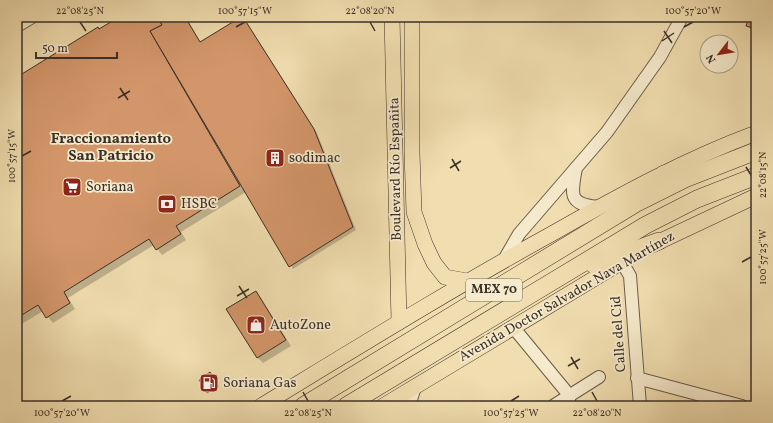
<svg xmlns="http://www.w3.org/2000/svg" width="773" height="423" viewBox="0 0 773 423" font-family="Vollkorn,serif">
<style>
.shadow{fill:#0003}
.building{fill:#d3966a;stroke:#3b3029}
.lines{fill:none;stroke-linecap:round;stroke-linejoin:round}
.minor-casing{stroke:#685c4b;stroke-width:14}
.major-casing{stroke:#3b3029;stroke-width:16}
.highway-casing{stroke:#3b3029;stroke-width:18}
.minor{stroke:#f6eacc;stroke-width:12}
.major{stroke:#f1deb0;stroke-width:15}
.highway{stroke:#f1deb0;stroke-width:17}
.ticks{fill:none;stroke:#3b3029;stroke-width:1.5}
.labels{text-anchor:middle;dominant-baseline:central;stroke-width:3.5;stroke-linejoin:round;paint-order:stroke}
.shield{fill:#f6eacc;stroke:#73685a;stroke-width:1}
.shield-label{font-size:13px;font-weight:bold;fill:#3b3029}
.poi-label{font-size:14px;fill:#3b3029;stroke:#f6eacc;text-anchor:start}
.street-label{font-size:14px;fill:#3b3029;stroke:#f6eacc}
.neighbourhood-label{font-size:15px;font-weight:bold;fill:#3b3029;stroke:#f6eacc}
.neatline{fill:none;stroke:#3b3029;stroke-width:1.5}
.ticks-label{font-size:10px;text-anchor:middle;fill:#3b3029}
</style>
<rect width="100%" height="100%" fill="#f1deb0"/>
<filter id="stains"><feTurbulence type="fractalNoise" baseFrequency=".005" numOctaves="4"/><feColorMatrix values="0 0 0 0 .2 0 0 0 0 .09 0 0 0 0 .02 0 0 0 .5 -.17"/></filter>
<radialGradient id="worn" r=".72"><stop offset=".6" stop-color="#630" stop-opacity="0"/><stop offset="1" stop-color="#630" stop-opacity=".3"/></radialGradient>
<g class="shadow">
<polygon points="121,17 186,17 201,43 243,17 317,133 356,230 293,269 246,192 181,232 186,240 162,255 154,245 68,298 75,309 53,323 43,311 17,327 17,78"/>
<polygon points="750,17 756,17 756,33 747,26"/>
<polygon points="256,292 261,298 291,346 263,363 258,358 228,309"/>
<polygon points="211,375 219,387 208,393 207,392"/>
</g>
<g class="building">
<polygon points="119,17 158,17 162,25 150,31 240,186 176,226 181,234 156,250 149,239 64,292 70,303 46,318 38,305 17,318 17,77 98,27 99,29"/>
<polygon points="158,17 185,17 200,42 241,17 243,17 314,129 353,227 289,267 150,31 162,25"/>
<polygon points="749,17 756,17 756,29 746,26"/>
<polygon points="256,291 286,340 257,358 226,309"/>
<polygon points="210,372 218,386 207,393 199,380"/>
</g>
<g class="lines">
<defs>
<g id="minor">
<polyline points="17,26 32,17"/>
<path d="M576,168c-5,27 -8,37 24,39"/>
<polyline points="504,260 519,234 607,132 660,57 682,17"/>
<polyline points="622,262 630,276 640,406"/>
<polyline points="513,327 569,395 569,406"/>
<polyline points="637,378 742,406"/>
<polyline points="409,406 415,387"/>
<polyline points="553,406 599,377"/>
</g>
<g id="major">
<polyline points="392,17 399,322"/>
<polyline points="412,17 412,153 414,212 425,244 434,263 445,277 467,281"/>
<polyline points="650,246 756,196"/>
<path d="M261,406c97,-59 194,-119 294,-174 65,-37 131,-73 201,-99"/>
<polyline points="383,406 630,257"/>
</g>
<g id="highway">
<polyline points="664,174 693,167"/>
<polyline points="594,265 659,241"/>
<polyline points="303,406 635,204 687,178 756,151"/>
<polyline points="346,406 646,225 697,199 756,176"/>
</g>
</defs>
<use href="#minor" class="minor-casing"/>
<use href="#major" class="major-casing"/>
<use href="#highway" class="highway-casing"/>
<use href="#minor" class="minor"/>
<use href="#major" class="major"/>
<use href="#highway" class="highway"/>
</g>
<path class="ticks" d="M80,22l6,9M370,22l5,9M236,27l9,-5M684,27l9,-5M664,31l8,12M662,41l12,-8M120,88l8,12M118,98l12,-7M22,156l9,-5M452,159l7,12M746,167l5,8M450,168l11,-7M742,262l9,-5M239,286l8,12M237,296l12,-7M571,357l7,12M568,366l12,-7M303,392l5,9M592,392l5,9M62,401l9,-5M511,401l8,-5"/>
<defs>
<symbol id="building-square" viewBox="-11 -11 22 22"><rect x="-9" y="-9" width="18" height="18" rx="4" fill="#8f2418" stroke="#f6eacc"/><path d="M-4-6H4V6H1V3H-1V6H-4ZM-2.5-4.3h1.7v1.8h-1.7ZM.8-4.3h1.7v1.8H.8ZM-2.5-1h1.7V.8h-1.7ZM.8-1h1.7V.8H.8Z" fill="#fff"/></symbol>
<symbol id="supermarket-square" viewBox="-11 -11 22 22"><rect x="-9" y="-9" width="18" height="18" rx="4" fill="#8f2418" stroke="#f6eacc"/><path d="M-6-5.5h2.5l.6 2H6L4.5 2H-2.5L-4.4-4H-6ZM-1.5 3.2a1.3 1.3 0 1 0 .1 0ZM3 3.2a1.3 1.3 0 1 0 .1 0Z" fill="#fff"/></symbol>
<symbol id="bank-square" viewBox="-11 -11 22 22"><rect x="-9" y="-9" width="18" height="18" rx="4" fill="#8f2418" stroke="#f6eacc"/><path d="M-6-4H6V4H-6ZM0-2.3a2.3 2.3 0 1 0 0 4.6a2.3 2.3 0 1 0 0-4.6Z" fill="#fff"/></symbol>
<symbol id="shop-square" viewBox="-11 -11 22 22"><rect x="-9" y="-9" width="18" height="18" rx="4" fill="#8f2418" stroke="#f6eacc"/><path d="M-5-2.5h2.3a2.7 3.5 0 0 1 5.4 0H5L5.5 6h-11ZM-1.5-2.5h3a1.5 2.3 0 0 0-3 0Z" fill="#fff"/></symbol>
<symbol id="fuel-square" viewBox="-11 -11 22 22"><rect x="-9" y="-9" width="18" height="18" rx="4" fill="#8f2418" stroke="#f6eacc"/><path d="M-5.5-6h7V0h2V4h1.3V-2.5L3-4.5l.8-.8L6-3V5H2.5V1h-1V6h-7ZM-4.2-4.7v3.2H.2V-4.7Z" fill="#fff"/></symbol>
</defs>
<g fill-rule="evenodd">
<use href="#building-square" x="264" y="147" width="22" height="22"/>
<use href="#supermarket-square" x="61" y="176" width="22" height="22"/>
<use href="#bank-square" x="156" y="193" width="22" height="22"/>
<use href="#shop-square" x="245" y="314" width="22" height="22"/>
<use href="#fuel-square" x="198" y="372" width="22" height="22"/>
</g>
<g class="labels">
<rect class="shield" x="466" y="279" width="56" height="22" rx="3"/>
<g class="shield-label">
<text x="494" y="290">MEX 70</text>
</g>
<g class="poi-label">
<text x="289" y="158">sodimac</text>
<text x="86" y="187">Soriana</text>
<text x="181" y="204">HSBC</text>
<text x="270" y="325">AutoZone</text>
<text x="223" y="383">Soriana Gas</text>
</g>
<g class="street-label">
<text transform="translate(396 169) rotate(-91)">Boulevard Río Españita</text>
<text transform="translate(567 297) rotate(-30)">Avenida Doctor Salvador Nava Martínez</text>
<text transform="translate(619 334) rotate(-94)">Calle del Cid</text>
</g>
<g class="neighbourhood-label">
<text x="111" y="139">Fraccionamiento<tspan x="111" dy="17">San Patricio</tspan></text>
</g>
</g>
<rect width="773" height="423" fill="none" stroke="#f1deb0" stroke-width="44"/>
<g transform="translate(719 54) rotate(239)"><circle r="19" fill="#f6eacc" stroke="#aba08b"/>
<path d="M0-3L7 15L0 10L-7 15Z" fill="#8f2418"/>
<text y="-6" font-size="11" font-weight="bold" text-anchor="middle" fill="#3b3029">N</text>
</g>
<path d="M36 52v6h81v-6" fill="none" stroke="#3b3029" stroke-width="2"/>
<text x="42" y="52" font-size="12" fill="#3b3029" stroke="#f6eacc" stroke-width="3" paint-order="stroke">50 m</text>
<rect x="22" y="22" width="729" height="379" class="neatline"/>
<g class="ticks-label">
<text x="80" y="14">22°08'25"N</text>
<text x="245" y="14">100°57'15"W</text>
<text x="370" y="14">22°08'20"N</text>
<text x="693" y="14">100°57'20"W</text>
<text transform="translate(11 156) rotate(-90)" y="4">100°57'15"W</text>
<text transform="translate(762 175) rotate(-90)" y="4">22°08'15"N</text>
<text transform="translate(762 257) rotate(-90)" y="4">100°57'25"W</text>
<text x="62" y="416">100°57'20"W</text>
<text x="308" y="416">22°08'25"N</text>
<text x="511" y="416">100°57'25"W</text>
<text x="597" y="416">22°08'20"N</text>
</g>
<rect width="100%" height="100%" filter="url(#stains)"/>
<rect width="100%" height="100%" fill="url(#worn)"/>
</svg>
